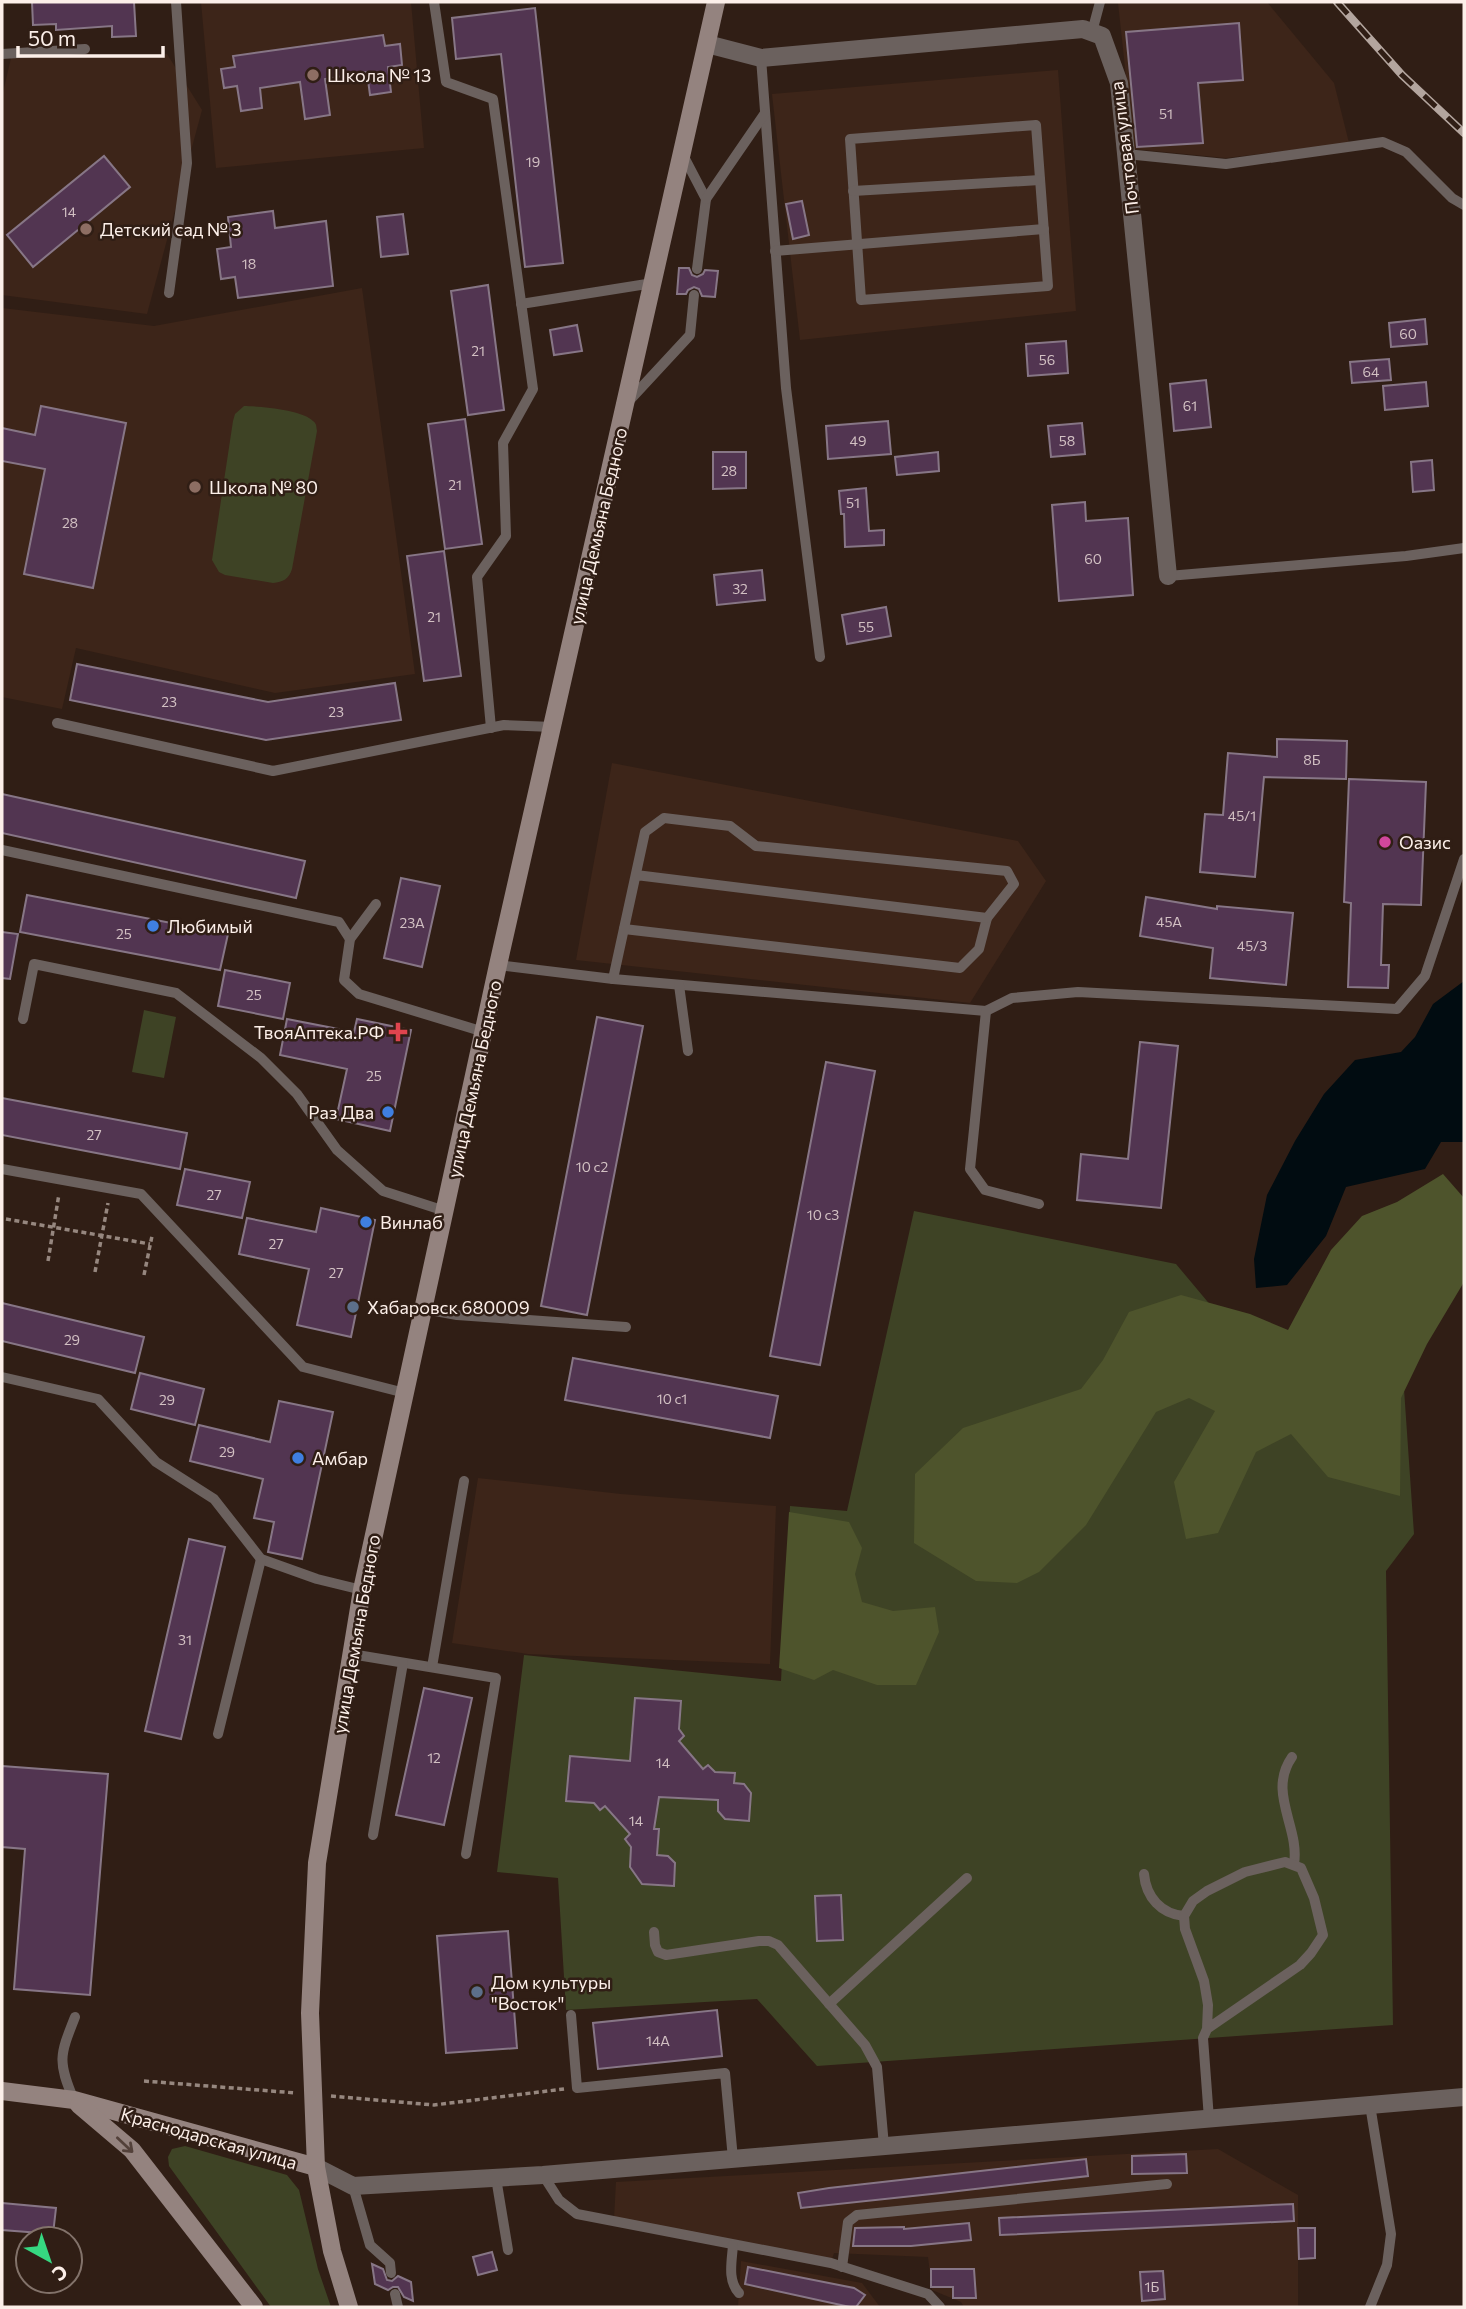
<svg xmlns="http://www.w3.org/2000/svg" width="1466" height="2309" viewBox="0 0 1466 2309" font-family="Commissioner,sans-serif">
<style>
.built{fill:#3d2519}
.green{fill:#3e4325}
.forest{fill:#4e542c}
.water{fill:#010c11}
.building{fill:#523551;stroke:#877686;stroke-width:2}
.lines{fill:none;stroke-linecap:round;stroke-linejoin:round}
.path{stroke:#96877f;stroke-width:3.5;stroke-dasharray:5 3.5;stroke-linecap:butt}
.lane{stroke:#6b615e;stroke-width:10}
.street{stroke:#6b615e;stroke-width:18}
.secondary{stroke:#94837f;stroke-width:18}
.rail-casing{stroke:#b3a59e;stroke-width:8}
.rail{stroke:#301e15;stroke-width:5;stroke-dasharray:16;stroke-linecap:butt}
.oneway{stroke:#53413a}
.education-dot{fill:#8d6e63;stroke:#301e15;stroke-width:2.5}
.hotel-dot{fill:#d1479c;stroke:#301e15;stroke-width:2.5}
.shop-dot{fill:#3f7fe0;stroke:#301e15;stroke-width:2.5}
.health-dot{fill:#e0444e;stroke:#301e15;stroke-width:2.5}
.service-dot{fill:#5c6f8a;stroke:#301e15;stroke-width:2.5}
.labels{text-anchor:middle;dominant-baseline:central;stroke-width:5;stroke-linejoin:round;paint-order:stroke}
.number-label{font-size:14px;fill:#d2c0c3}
.poi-label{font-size:18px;fill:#fcefe9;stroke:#301e15;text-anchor:start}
.street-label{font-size:18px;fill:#fcefe9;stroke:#301e15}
</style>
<rect width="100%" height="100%" fill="#301e15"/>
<g class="built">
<polygon points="201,2 411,2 424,148 216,168"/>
<polygon points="1136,2 1267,2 1334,83 1349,143 1226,158 1134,149 1118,3"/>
<polygon points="167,54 202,110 147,314 2,295 2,97 11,58"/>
<polygon points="1058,70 1076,311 800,340 772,94"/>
<polygon points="362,288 415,674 275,693 76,648 62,709 2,697 2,308 154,326"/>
<polygon points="612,763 1018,841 1046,881 970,1003 576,960"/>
<polygon points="478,1478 621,1494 776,1506 770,1664 528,1654 452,1643"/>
<polygon points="1218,2149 1298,2195 1298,2307 964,2307 961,2302 932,2290 928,2257 834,2253 832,2259 614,2219 616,2182"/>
<polygon points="741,2261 862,2283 880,2307 738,2307"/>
</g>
<g class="green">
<path d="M244,406c14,0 60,4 69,15 4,3 3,5 4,10l-25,138c-3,10 -9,13 -19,14l-48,-8 -6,-3 -7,-12 21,-139 2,-7z"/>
<polygon points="144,1010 176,1017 164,1078 132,1072"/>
<polygon points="914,1211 1176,1264 1269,1375 1404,1389 1414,1534 1386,1571 1393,2025 817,2066 757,1999 566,2010 558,1878 497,1872 524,1655 781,1681 790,1506 847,1511"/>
<polygon points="185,2146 287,2175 299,2190 318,2269 331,2307 271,2307 169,2166 168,2157 172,2149"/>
</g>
<g class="forest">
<polygon points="1443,1174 1464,1198 1464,1282 1427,1344 1401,1398 1400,1496 1328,1477 1291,1434 1256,1452 1218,1533 1186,1539 1174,1482 1215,1411 1189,1398 1156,1412 1086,1525 1039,1572 1017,1583 976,1581 914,1543 915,1474 963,1428 1081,1389 1103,1360 1129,1312 1181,1295 1250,1314 1288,1330 1331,1250 1362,1216 1397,1202"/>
<polygon points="789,1512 849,1522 862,1548 855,1574 862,1602 893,1611 935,1607 939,1632 916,1685 877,1685 833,1670 814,1680 779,1668"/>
</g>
<polygon class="water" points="1464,981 1464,1142 1441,1142 1425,1169 1346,1187 1326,1236 1287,1285 1256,1288 1254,1259 1267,1195 1295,1141 1324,1094 1355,1060 1401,1052 1415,1037 1433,1004"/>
<g class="building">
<polygon points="32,2 134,2 136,36 112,37 112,26 56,30 56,24 33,25"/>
<polygon points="535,8 563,263 525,267 501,54 456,59 452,18"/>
<polygon points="1239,23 1243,80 1198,83 1203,143 1137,147 1126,32"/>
<polygon points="383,35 385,46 400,44 402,65 388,67 391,92 370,95 367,72 325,79 330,115 305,119 300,82 260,88 262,108 241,111 237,86 224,88 221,69 235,67 233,56"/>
<polygon points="104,156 130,187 33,267 7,235"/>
<polygon points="802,201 809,235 793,239 786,204"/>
<polygon points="273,211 275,228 326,221 333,286 238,298 235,277 221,279 217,249 231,247 228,217"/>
<polygon points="403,214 408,254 381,257 377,217"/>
<polygon points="679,268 689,268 692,275 697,277 703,274 705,270 718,271 715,297 702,296 699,289 694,287 688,290 686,294 677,294"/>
<polygon points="488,285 504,410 468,415 451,291"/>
<polygon points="1425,319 1427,344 1391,347 1389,323"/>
<polygon points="577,325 582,351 554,355 550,330"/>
<polygon points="1066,341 1068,373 1028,376 1026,344"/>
<polygon points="1389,359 1391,380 1352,383 1350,362"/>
<polygon points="1206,380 1211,427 1174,431 1170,384"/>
<polygon points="1426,382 1428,406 1385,410 1383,386"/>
<polygon points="41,406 126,423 93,588 24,574 45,469 2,461 2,428 35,435"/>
<polygon points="465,419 482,544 445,549 428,424"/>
<polygon points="888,421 891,454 828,459 826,426"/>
<polygon points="1082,423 1085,454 1051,457 1048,426"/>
<polygon points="713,452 746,452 746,488 713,489"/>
<polygon points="938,452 939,471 897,475 895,457"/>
<polygon points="1432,460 1434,490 1413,492 1411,462"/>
<polygon points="866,488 869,531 884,530 884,545 845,547 844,514 841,514 839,491"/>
<polygon points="1085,502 1086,521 1128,518 1133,595 1059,601 1052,505"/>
<polygon points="444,551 461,676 424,681 407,556"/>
<polygon points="762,570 765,600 717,605 714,575"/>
<polygon points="886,607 891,636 847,644 842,615"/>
<polygon points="77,664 268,702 395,683 401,720 266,740 70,700"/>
<polygon points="1277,739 1347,741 1346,779 1264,777 1255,877 1200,872 1205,814 1223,815 1228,753 1277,757"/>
<polygon points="1349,779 1426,782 1421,905 1383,904 1381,965 1389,965 1388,988 1348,987 1351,903 1344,902"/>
<polygon points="2,794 305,861 296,898 2,833"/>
<polygon points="401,878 440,886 422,967 384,958"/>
<polygon points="27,895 228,934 220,970 20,932"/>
<polygon points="1146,897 1217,909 1217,906 1293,913 1286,985 1210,978 1213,948 1140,936"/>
<polygon points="2,932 18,934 10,979 2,978"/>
<polygon points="225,970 290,983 283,1019 218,1006"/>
<polygon points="597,1017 643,1026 587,1315 541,1306"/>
<polygon points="287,1019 354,1032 357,1019 411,1030 390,1131 336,1119 347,1069 280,1055"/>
<polygon points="1140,1042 1178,1046 1161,1208 1077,1200 1081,1154 1128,1159"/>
<polygon points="826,1062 875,1071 820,1365 770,1356"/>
<polygon points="2,1098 187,1133 180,1169 2,1135"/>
<polygon points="185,1169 250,1182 242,1218 177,1205"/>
<polygon points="321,1208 375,1220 351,1337 297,1325 309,1269 239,1254 247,1218 316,1232"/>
<polygon points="2,1303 144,1337 135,1373 2,1341"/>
<polygon points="573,1358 778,1396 770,1438 565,1400"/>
<polygon points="140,1373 204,1389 195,1425 131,1409"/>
<polygon points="279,1401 333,1412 302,1559 268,1552 274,1522 254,1518 263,1479 190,1461 199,1425 270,1442"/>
<polygon points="189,1539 225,1547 181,1739 145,1731"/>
<polygon points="424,1688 472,1698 444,1825 396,1815"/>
<polygon points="635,1698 681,1701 679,1729 684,1736 679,1741 703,1769 708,1765 715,1772 735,1773 734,1783 744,1784 751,1793 749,1821 725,1819 718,1811 718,1800 659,1797 654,1829 659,1829 657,1855 668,1856 675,1863 674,1886 642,1884 630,1867 631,1847 625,1839 630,1834 605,1806 600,1810 594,1803 566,1801 570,1756 630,1761"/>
<polygon points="2,1766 108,1774 90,1995 14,1989 25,1849 2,1847"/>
<polygon points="841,1895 843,1940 817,1941 815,1896"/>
<polygon points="508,1931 517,2048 446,2053 437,1936"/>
<polygon points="717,2010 722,2056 598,2069 593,2023"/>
<polygon points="1186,2154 1187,2173 1132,2174 1132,2156"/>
<polygon points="1086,2159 1088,2176 941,2193 801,2208 798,2193 829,2188"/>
<polygon points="2,2203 56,2208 53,2234 2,2230"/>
<polygon points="1293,2204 1294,2221 1000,2235 999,2218"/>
<polygon points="969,2223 971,2240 911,2246 853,2246 855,2228 904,2227 904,2229"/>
<polygon points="1298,2228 1315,2228 1315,2258 1299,2259"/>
<polygon points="492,2252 497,2270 478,2275 473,2257"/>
<polygon points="372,2264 383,2269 387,2280 392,2281 398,2276 411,2282 413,2301 404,2297 398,2287 393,2287 388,2290 375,2284"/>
<polygon points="748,2267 854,2288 865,2295 856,2307 850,2307 745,2284"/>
<polygon points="931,2269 974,2269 976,2298 953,2298 953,2287 931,2287"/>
<polygon points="1163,2271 1165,2299 1142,2301 1140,2272"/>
</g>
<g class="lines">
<g class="path">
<polyline points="6,1219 150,1244"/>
<polyline points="48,1261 59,1194"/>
<polyline points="95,1272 108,1203"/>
<polyline points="144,1275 152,1236"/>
<polyline points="144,2081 296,2093"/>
<polyline points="331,2096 434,2105 564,2089"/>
</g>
<g class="lane">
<polyline points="434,2 446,82 493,99 533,389 503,443 506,536 477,577 491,728"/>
<polyline points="1092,32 1100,2"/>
<polyline points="2,54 85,49"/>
<polyline points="761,58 786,388 820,657"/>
<polygon points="1036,125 1048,286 861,300 850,139"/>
<polyline points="682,153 706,199 697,269"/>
<polyline points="1126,154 1226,164 1383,142 1406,152 1452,198 1464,205"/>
<polyline points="853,191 1040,180"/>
<polyline points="706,199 765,113"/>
<polyline points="775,251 1044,229"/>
<polyline points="169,293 187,163 176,2"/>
<polyline points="521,304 653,283"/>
<polyline points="627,403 690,335 694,295"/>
<polyline points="1168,576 1406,556 1464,548"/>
<polyline points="57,723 273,771 504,725 553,727"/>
<polyline points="2,850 339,922 350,939"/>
<polyline points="376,904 350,939 344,980 359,994 484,1032"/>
<polyline points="624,929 960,968 979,949 987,918"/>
<polyline points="498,965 613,979 986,1011 1012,998 1078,992 1397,1009 1425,976 1464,859"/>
<polyline points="613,979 645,832 664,818 730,826 756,846 1007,871 1014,884 987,918 636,875"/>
<polyline points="679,985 688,1051"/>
<polyline points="986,1011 970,1169 985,1190 1039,1204"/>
<polyline points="23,1019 34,964 176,993 261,1058 297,1094 337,1150 383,1191 445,1211"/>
<polyline points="2,1169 141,1194 303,1367 405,1393"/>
<polyline points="424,1309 457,1315 626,1327"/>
<polyline points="2,1377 98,1399 156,1462 214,1499 261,1559 317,1579 362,1590"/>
<polyline points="351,1654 496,1678 466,1854"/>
<polyline points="432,1667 464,1481"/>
<polyline points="218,1734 261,1559"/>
<path d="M1292,1757c-25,36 8,70 2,107"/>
<polyline points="373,1835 403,1663"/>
<path d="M1144,1874c2,23 17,40 40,42"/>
<polyline points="654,1932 655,1945 658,1952 666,1955 759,1941 769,1941 778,1945 865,2045 877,2067 884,2146"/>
<polyline points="829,2004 967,1878"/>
<polyline points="571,2015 577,2088 725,2073 733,2159"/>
<polyline points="1207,2029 1208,2005 1204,1981 1185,1929 1184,1916 1193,1901 1207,1891 1245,1872 1285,1862 1301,1868 1314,1898 1323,1935 1311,1953 1300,1965 1207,2029 1203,2038 1209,2119"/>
<path d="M74,2100c-17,-39 -14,-45 1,-83"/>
<polyline points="1370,2105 1391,2234 1387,2265 1370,2307"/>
<polyline points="543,2175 559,2200 577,2214 831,2263 928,2294 940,2307"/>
<polyline points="496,2178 508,2250"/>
<polyline points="353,2186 370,2245 390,2263 391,2273"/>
<path d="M733,2245c-1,16 -6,35 6,48"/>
<polyline points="842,2267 848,2222 857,2215 1167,2184"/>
<polyline points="395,2294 398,2307"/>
</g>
<g class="street">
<polyline points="707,44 761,58 1083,29 1102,36 1119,83 1168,576"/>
<polyline points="316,2167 353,2186 543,2175 1464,2097"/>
</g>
<g class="secondary">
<polyline points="2,2091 74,2100 316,2167"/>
<polyline points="79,2105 132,2150 254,2307"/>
<polyline points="349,2307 332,2251 316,2167 310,2013 317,1863 362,1590 498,965 716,2"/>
</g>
<defs>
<polyline id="rail" points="1337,2 1402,75 1464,133"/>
</defs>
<use href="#rail" class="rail-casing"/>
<use href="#rail" class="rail"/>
</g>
<defs><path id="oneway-shaft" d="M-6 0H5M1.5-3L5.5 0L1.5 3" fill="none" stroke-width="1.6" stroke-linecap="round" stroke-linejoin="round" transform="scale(1.75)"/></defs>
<use class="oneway" href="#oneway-shaft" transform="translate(125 2145) rotate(43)"/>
<g class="education-dot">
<circle cx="313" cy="75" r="7"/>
<circle cx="86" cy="229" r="7"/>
<circle cx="195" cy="487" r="7"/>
</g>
<circle class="hotel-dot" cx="1385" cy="842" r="7"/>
<g class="shop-dot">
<circle cx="153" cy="926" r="7"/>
<circle cx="388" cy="1112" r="7"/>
<circle cx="366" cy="1222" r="7"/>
<circle cx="298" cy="1458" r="7"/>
</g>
<path class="health-dot" d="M394.5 1021.5h7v7h7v7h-7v7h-7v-7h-7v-7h7z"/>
<g class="service-dot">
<circle cx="353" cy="1307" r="7"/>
<circle cx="477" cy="1992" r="7"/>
</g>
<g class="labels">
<g class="number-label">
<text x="1166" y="113">51</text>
<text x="533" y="161">19</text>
<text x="69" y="211">14</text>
<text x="249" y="263">18</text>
<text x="1408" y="333">60</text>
<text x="478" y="350">21</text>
<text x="1047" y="359">56</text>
<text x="1371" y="371">64</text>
<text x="1190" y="405">61</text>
<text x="858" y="440">49</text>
<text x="1067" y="440">58</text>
<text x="729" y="470">28</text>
<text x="455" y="484">21</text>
<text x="853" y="502">51</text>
<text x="70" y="522">28</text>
<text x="1093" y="558">60</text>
<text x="740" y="588">32</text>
<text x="434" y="616">21</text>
<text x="866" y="626">55</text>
<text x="169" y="701">23</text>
<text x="336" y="711">23</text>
<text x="1312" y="759">8Б</text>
<text x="1242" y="815">45/1</text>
<text x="1169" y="921">45А</text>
<text x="412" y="922">23А</text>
<text x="124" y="933">25</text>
<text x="1252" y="945">45/3</text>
<text x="254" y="994">25</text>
<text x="374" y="1075">25</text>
<text x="94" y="1134">27</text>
<text x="592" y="1166">10 с2</text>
<text x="214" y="1194">27</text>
<text x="823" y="1214">10 с3</text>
<text x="276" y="1243">27</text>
<text x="336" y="1272">27</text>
<text x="72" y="1339">29</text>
<text x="672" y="1398">10 с1</text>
<text x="167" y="1399">29</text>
<text x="227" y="1451">29</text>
<text x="185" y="1639">31</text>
<text x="434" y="1757">12</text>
<text x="663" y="1762">14</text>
<text x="636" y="1820">14</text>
<text x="658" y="2040">14А</text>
<text x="1152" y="2286">1Б</text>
</g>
<g class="poi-label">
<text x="327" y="75">Школа № 13</text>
<text x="100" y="229">Детский сад № 3</text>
<text x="209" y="487">Школа № 80</text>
<text x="1399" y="842">Оазис</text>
<text x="167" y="926">Любимый</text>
<text x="384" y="1032" text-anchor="end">ТвояАптека.РФ</text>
<text x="374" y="1112" text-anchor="end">Раз Два</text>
<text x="380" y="1222">Винлаб</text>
<text x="367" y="1307">Хабаровск 680009</text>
<text x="312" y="1458">Амбар</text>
<text x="491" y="1982">Дом культуры<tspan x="491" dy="21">"Восток"</tspan></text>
</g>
<g class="street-label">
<text transform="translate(1124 148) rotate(-97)">Почтовая улица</text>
<text transform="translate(598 526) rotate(-77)">улица Демьяна Бедного</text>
<text transform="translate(474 1079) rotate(-78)">улица Демьяна Бедного</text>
<text transform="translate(356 1634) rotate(-80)">улица Демьяна Бедного</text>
<text transform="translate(209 2138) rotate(16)">Краснодарская улица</text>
</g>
</g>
<rect width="1466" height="2309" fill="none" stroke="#fcefe9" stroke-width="7"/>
<g transform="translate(49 2260) rotate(140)"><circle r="33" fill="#301e15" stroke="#82726a" stroke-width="2"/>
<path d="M0-5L12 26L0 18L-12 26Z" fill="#36d881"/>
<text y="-10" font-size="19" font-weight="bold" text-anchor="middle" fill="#fcefe9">С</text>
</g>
<path d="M18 46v10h145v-10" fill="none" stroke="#fcefe9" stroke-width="3.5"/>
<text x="28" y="46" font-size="21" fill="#fcefe9" stroke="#301e15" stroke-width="5" paint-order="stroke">50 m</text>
</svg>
